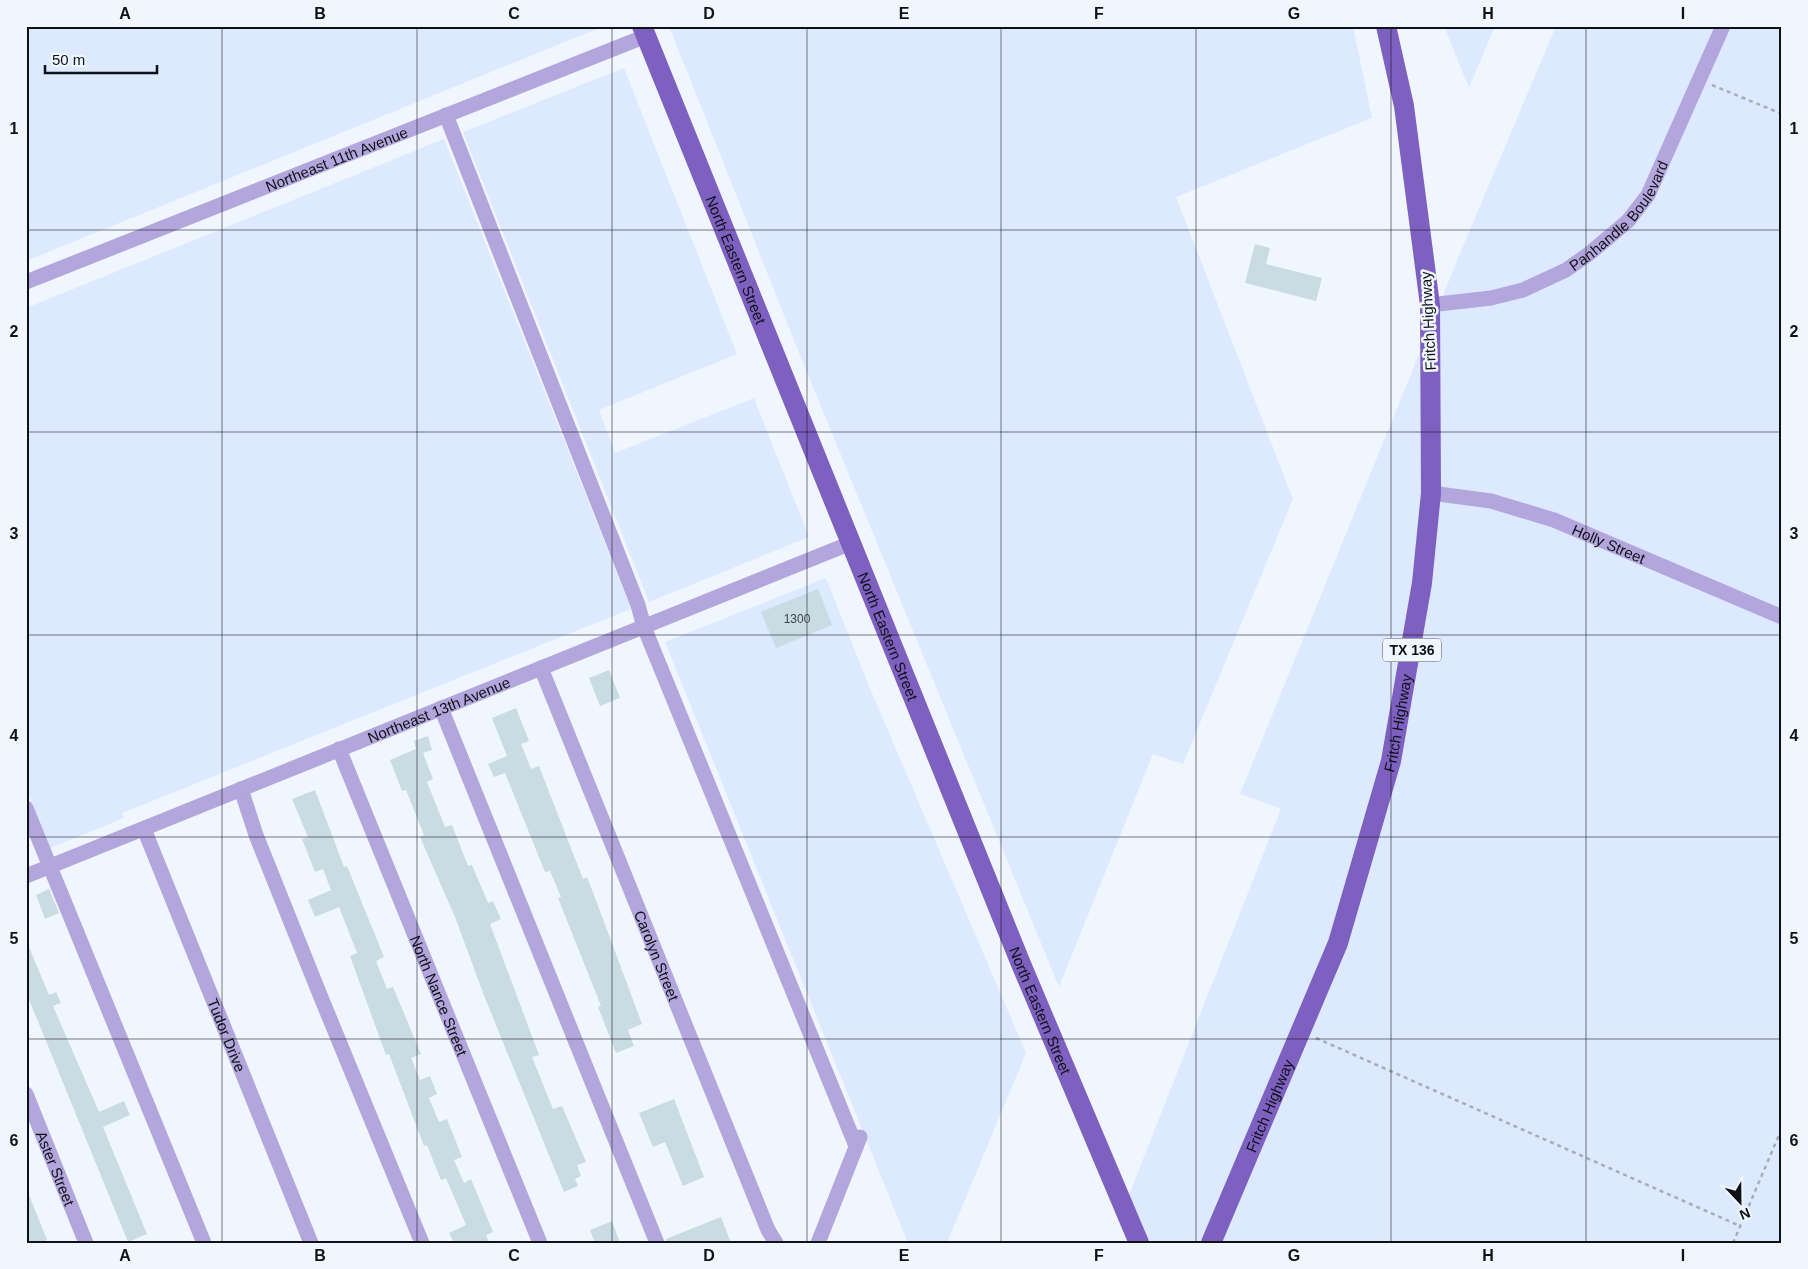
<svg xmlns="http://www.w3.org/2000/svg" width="1808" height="1269" viewBox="0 0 1808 1269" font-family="Helvetica,sans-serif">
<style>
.built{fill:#dde9fe}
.building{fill:#c9dbe3}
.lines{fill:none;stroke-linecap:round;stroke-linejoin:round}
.path{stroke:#a8adb4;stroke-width:2.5;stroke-dasharray:4 4;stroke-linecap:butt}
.minor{stroke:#b3a6dc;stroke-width:15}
.major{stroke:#7e60c0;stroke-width:20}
.grid{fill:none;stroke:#0e1116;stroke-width:1;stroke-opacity:0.55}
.labels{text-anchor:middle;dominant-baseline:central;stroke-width:5;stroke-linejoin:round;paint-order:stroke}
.number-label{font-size:12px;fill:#3d4449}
.shield{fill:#f0f6fe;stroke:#52565c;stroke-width:1}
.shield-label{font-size:14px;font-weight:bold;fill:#0e1116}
.street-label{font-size:15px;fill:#0e1116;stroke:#f0f6fe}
.neatline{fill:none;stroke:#0e1116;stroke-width:2}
.grid-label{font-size:16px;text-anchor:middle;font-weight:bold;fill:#0e1116}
</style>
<rect width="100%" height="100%" fill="#f0f6fe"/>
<g class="built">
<polygon points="26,26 604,26 26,261"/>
<polygon points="669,26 1353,26 1372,118 1176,197 1293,499 1183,764 1153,754 1059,987 797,348"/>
<polygon points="1444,26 1495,26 1469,88"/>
<polygon points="1556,26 1782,26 1782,1243 1144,1243 1127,1200 1281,809 1240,794 1461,251"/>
<polygon points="624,68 737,354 599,410 615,453 754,398 809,537 649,602 463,132"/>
<polygon points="444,139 631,609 122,813 124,818 50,848 26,788 26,308"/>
<polygon points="826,578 869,686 1026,1053 947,1243 908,1243 665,642"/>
</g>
<g class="building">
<polygon points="1255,244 1270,248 1266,264 1322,278 1316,301 1245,283"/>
<polygon points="818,589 832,625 776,648 761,612"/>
<polygon points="609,670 620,698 600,706 589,678"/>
<polygon points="516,708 529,741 521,744 531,769 539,766 583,879 587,877 594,895 642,1024 628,1030 634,1046 616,1053 598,1007 601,1006 558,898 561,897 550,871 545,872 505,773 494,777 488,764 507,756 492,718"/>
<polygon points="428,736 432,750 423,753 433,779 427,782 445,827 452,825 468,866 472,865 488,903 493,901 501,919 490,924 539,1055 532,1057 553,1109 562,1106 586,1162 577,1165 581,1176 575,1179 578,1186 564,1192 485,998 455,917 420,837 424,835 406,790 402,791 390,760 416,749 414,741"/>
<polygon points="315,790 344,867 347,866 384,957 376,961 387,989 393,987 421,1054 411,1058 420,1080 430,1076 437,1094 429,1098 439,1122 447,1119 462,1157 454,1160 464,1183 471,1179 493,1232 486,1235 489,1243 454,1243 449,1233 466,1225 446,1178 441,1180 427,1145 424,1146 389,1054 386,1055 379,1036 350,956 357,953 339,907 315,917 308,900 331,890 323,869 315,872 302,839 308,837 292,799"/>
<polygon points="49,889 59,913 45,919 36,895"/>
<polygon points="26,940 49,995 56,992 61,1003 53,1006 99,1112 124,1101 130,1115 103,1127 147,1234 128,1242 26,992"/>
<polygon points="674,1099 704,1177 683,1186 665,1142 653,1147 639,1113"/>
<polygon points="27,1190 47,1240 40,1243 26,1243"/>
<polygon points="721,1217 731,1243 666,1243 666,1239"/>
<polygon points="612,1221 620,1243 595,1243 590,1230"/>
</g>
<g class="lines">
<g class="path">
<polyline points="1712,85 1782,114"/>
<polyline points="1316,1038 1740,1226"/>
<polyline points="1733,1243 1782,1128"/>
</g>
<g class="minor">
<polyline points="446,115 638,605 644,627 856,1146"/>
<path id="s1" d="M26,282l620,-246"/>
<path id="s2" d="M1430,305l61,-7 32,-8 43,-20 24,-17 38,-32 20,-26 75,-169"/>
<path id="s3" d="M1431,493l60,8 63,19 228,97"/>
<path id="s4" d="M541,668l227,562 8,13"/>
<polyline points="441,708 657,1243"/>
<path id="s5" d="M339,749l201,494"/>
<polyline points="241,789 256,835 318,990 422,1243"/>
<polyline points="26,808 204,1243"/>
<path id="s6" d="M144,829l167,414"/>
<path id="s7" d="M26,876l825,-333"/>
<path id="s8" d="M26,1094l60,149"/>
<polyline points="818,1243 860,1137"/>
</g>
<g class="major">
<path id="s9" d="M642,26l379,938 118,279"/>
<path id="s10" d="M1211,1243l127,-300 53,-182 31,-178 9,-90 -1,-188 -26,-199 -18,-80"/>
</g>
</g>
<path class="grid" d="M222,26v1217M417,26v1217M612,26v1217M807,26v1217M1001,26v1217M1196,26v1217M1391,26v1217M1586,26v1217M26,230h1756M26,432h1756M26,635h1756M26,837h1756M26,1039h1756"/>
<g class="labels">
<g class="number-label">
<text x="797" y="619">1300</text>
</g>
<rect class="shield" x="1383" y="638.5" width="58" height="23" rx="4"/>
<g class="shield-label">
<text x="1412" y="650">TX 136</text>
</g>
<g class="street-label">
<text stroke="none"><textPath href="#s1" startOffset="334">Northeast 11th Avenue</textPath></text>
<text stroke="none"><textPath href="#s2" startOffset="219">Panhandle Boulevard</textPath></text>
<text stroke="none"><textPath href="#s9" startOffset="252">North Eastern Street</textPath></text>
<text transform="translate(1428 321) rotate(-93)">Fritch Highway</text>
<text stroke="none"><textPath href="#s3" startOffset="186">Holly Street</textPath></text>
<text stroke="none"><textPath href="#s9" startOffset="658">North Eastern Street</textPath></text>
<text stroke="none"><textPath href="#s7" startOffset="445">Northeast 13th Avenue</textPath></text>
<text stroke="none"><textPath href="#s10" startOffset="554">Fritch Highway</textPath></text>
<text stroke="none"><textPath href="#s4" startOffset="310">Carolyn Street</textPath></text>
<text stroke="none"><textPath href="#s5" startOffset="266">North Nance Street</textPath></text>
<text stroke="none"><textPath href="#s9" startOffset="1062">North Eastern Street</textPath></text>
<text stroke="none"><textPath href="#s6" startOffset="222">Tudor Drive</textPath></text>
<text stroke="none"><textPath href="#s10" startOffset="149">Fritch Highway</textPath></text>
<text stroke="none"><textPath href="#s8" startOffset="80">Aster Street</textPath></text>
</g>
</g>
<rect width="1808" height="1269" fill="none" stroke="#f0f6fe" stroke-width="55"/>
<g transform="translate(1740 1202) rotate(158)" stroke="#f0f6fe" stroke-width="4" paint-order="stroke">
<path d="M0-4L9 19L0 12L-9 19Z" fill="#0e1116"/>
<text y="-8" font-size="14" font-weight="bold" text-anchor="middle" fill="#0e1116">N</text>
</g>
<path d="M45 65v8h112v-8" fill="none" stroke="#0e1116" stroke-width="2.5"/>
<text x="52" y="65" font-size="15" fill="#0e1116" stroke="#f0f6fe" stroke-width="4" paint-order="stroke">50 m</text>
<rect x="28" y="28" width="1752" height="1214" class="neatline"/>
<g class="grid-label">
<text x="125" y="19">A</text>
<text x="320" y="19">B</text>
<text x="514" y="19">C</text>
<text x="709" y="19">D</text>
<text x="904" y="19">E</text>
<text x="1099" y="19">F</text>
<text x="1294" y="19">G</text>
<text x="1488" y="19">H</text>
<text x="1683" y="19">I</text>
<text x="14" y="134">1</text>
<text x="1794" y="134">1</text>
<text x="14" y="337">2</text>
<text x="1794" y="337">2</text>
<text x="14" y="539">3</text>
<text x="1794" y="539">3</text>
<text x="14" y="741">4</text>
<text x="1794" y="741">4</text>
<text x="14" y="944">5</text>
<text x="1794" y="944">5</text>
<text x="14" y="1146">6</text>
<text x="1794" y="1146">6</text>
<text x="125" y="1261">A</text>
<text x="320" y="1261">B</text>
<text x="514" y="1261">C</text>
<text x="709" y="1261">D</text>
<text x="904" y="1261">E</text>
<text x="1099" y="1261">F</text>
<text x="1294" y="1261">G</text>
<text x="1488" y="1261">H</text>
<text x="1683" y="1261">I</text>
</g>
</svg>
